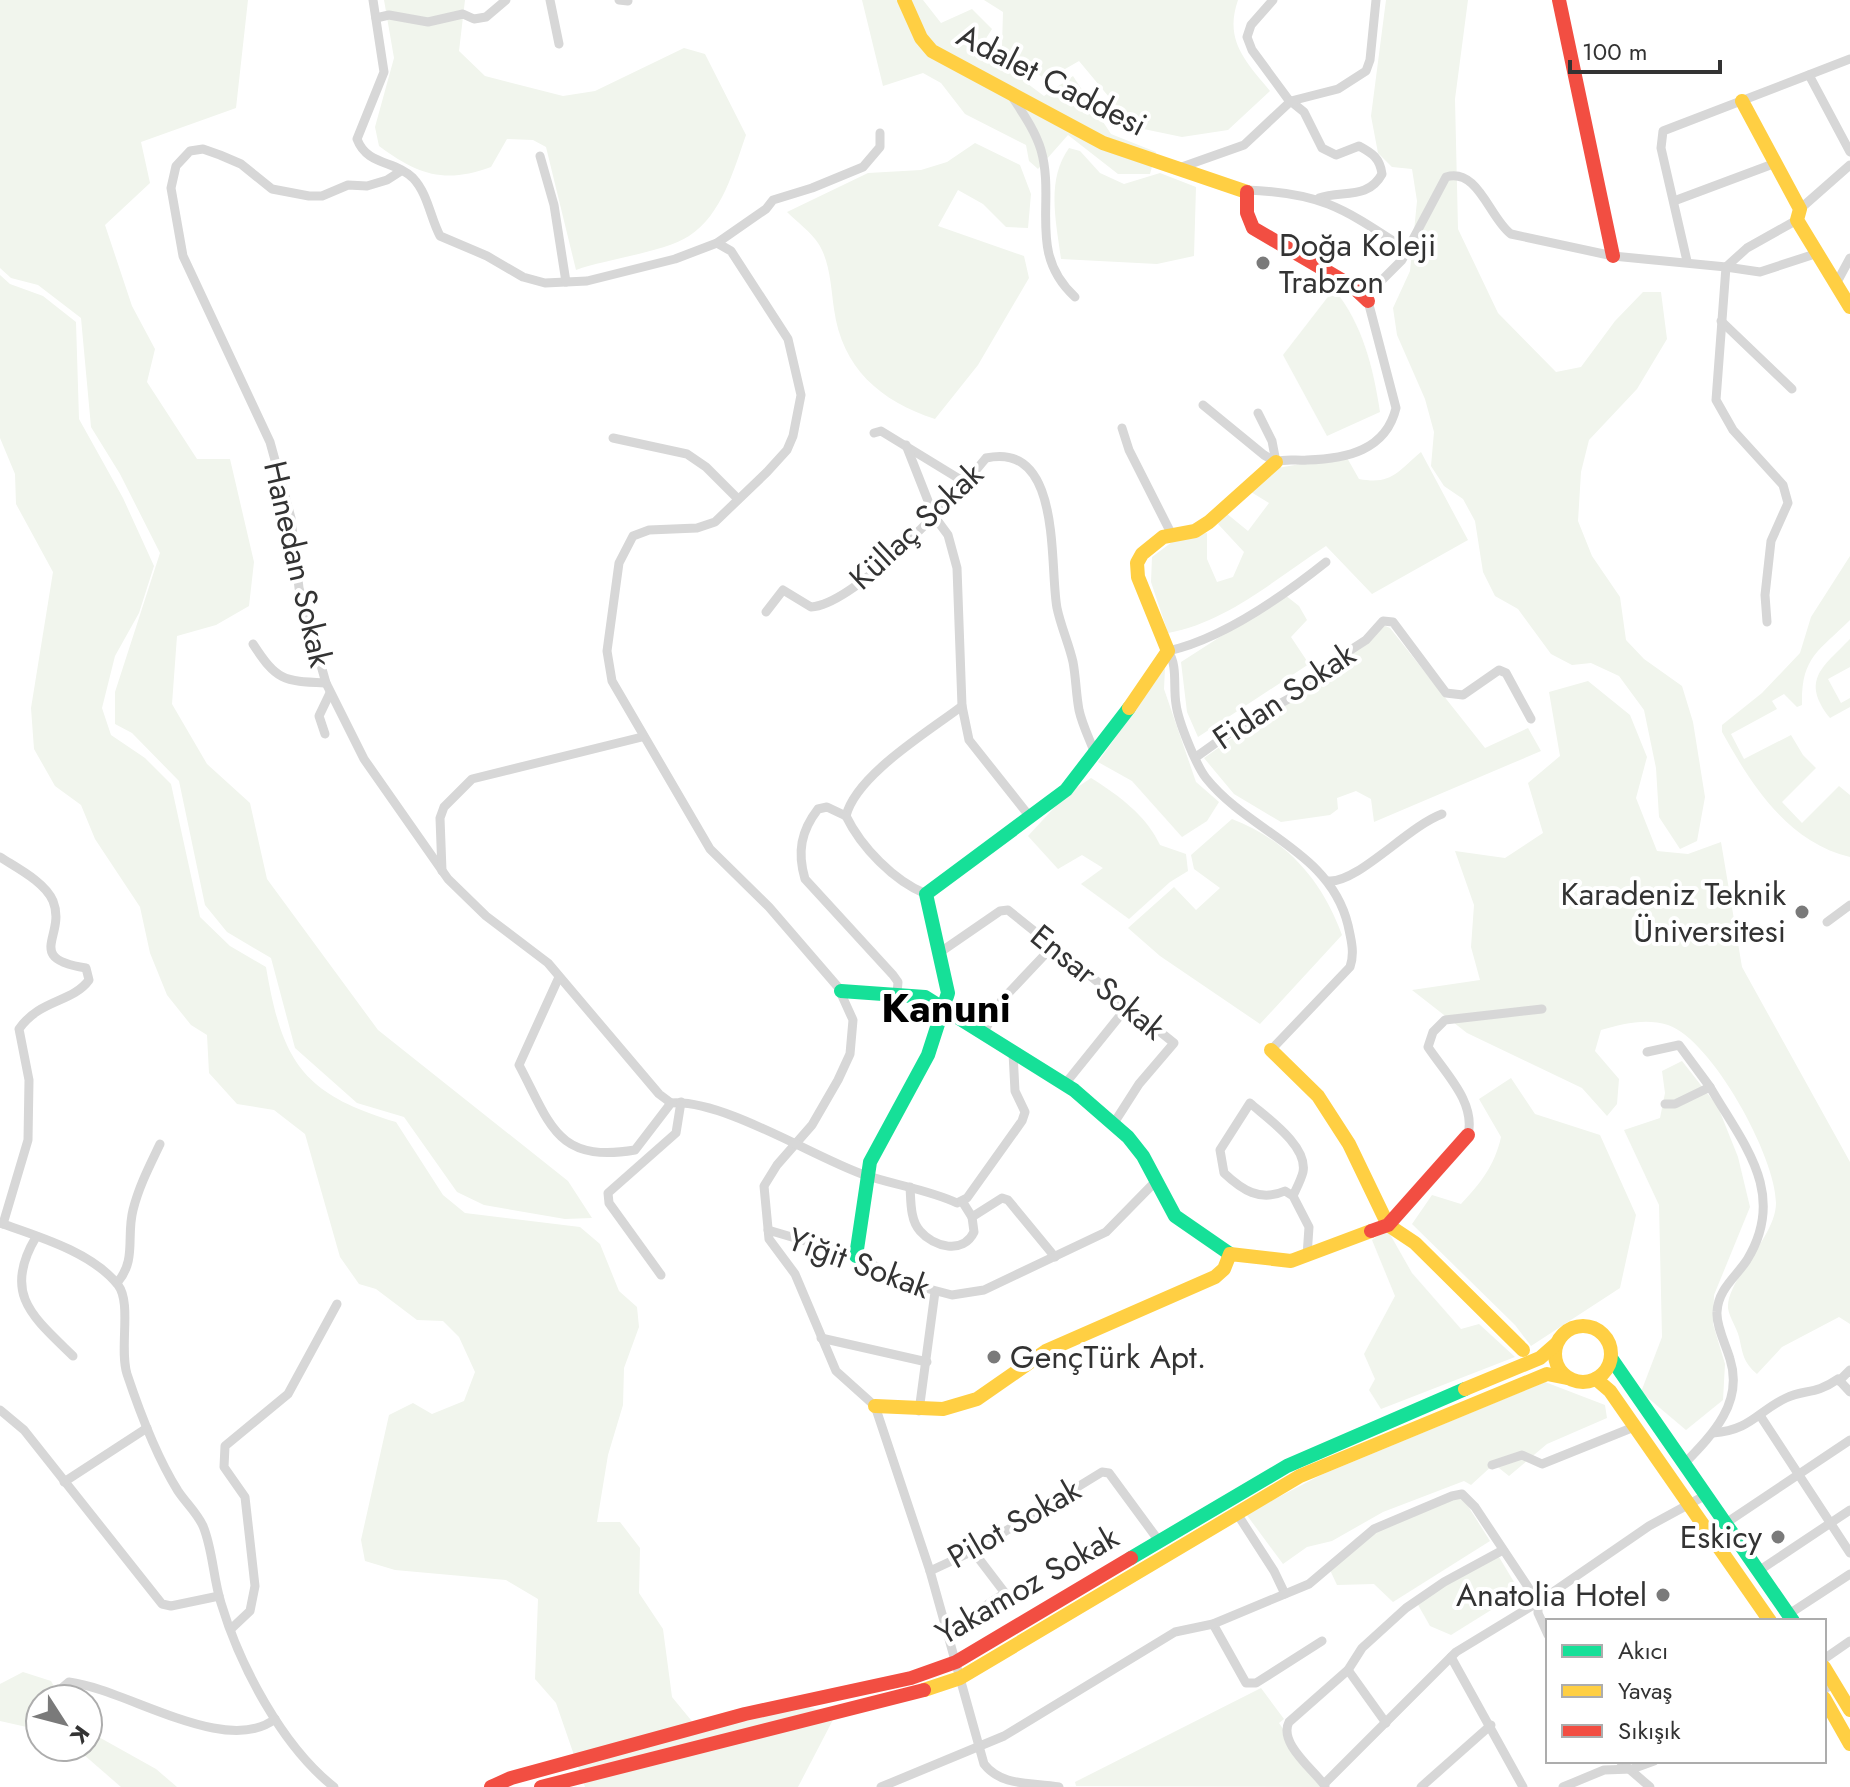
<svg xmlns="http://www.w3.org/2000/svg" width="1850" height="1787" viewBox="0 0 1850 1787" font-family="Jost,sans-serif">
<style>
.green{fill:#f1f5ed}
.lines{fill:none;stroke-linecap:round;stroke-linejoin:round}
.street{stroke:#d7d7d7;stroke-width:9}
.fast{stroke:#16e098;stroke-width:14}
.slow{stroke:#ffcf43;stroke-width:14}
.jam{stroke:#f24e42;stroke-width:14}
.poi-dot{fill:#7a7a7a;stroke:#fff;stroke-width:3}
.labels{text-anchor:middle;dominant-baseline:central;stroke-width:8;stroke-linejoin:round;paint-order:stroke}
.street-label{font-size:32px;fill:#333;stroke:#fff}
.poi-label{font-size:32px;fill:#333;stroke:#fff;text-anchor:end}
.district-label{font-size:40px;font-weight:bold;fill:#000;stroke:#fff}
</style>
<rect width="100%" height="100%" fill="#fff"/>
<g class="green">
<polygon points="0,0 248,0 236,108 141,142 150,183 105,225 132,306 155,349 147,382 197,459 230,459 254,562 249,606 216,625 177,636 172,704 207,764 250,803 267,879 378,1030 568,1181 592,1218 565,1219 484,1205 457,1192 404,1117 357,1103 295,1048 271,958 227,932 205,905 179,781 132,733 115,724 115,692 160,553 120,474 91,427 81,318 38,285 11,278 0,268"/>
<path d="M384,0h81l-6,51 26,25 78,20 32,-5 89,-43 21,6 41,81c-12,34 -24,80 -57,101 -24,16 -83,23 -113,34l-30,-123 -13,-7 -26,-1 -16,28c-46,17 -73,8 -112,-21l-4,-19 19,-69z"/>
<polygon points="862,0 923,0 941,23 972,9 992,29 980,48 1044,96 1073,76 1111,134 1156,152 1150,174 1118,174 1068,135 1038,169 1029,161 1026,145 965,114 941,83 923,73 883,86"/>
<path d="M984,0h254c-14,40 7,61 32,91l-42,39 -46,7 -48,-10 -55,-66 -33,19 -44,-34 1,-34z"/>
<polygon points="1386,0 1468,0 1455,99 1458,229 1498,313 1556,372 1581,367 1615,321 1643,292 1661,292 1667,339 1637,389 1589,440 1581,472 1578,521 1592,556 1620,597 1626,640 1644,659 1682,686 1693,722 1705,797 1697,841 1680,849 1659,817 1656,768 1644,710 1619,676 1591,663 1572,665 1551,654 1518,609 1495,596 1483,572 1475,521 1463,499 1444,486 1431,466 1434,432 1425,399 1397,335 1393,308 1410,271 1417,201 1412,169 1392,167 1378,153 1371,116"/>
<path d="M975,143l45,22 11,29 -3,34 -22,-1 -23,-23 -25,-14 -20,36 86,30 5,22 -51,87 -43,54c-55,-18 -93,-51 -101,-110 -3,-21 -4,-48 -16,-66 -7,-11 -21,-21 -31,-31l81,-39 53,-3 26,-8z"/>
<path d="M1069,148l11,3 20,22 24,11 36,-11 36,14 -2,69 -37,8 -96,-5c-5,-38 -15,-79 8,-111z"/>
<path d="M0,275l10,9 33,12 33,26 3,97 44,79 31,68 -15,47 -24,43 -13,52 9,27 34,23 26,26 29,133 30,29 36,21c16,94 36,127 130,155l47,73 22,18 115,14 20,17 19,47 18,16 2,20 -15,41 -1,37 -15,50 -11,67h23l20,26 -1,45 24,36 9,68 23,28 113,-18 28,7 -38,73h-213l-29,-84 -21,-24 3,-80 -32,-19 -111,-10 -30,-9 -4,-21 28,-125 24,-12 19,11 32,-13 11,-29 -16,-35 -16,-16 -26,-1 -41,-31 -17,-5 -19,-27 -35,-123 -31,-24 -37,-6 -28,-31 -2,-38 -16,-10 -24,-30 -17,-42 -10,-46 -45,-68 -14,-34 -26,-19 -21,-37 -3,-41 22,-136 -37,-68 -1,-30 -15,-36z"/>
<path d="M1334,289c29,36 39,78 46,123l-53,24 -44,-81z"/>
<path d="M1421,452l47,88 -96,54 -46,-48c-50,32 -98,76 -158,87l-17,-51 1,-25 28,-21 27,-3v26l10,23 16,-5 11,-25 -26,-28 8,-11 22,18 21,-28 -18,-11 21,-23 74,-13 13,23c33,6 38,-7 62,-27z"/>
<path d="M1850,556v64c-32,32 -49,37 -48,85l-5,2 -13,-13 -12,7 5,8 -46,25 13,25 47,-24 12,20 13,13 -34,34 20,21 37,-37 11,9v62c-63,-15 -99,-73 -128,-125v-7l40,-32 38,-40 11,-36z"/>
<polygon points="1285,595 1299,606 1307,620 1291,637 1309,664 1198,737 1187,712 1181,662"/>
<polygon points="1381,624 1390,628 1485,748 1528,728 1541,751 1374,822 1371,799 1356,791 1337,798 1338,809 1330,815 1281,822 1234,794 1204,758 1356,651"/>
<path d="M1850,639v28l-22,12 13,24 9,-5v9l-20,11c-30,-38 -7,-51 20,-79z"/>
<polygon points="1165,668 1164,689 1196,782 1219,802 1207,821 1182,837 1132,781 1098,762"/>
<path d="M1588,681l42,34 17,42 -11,41 21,53 31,3 33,-12 21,125 108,195v162l-11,-7 -57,30 -25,27c-14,-12 -14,-20 -18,-37 -2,-9 -10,-20 -11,-29 -2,-28 48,-71 48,-105 0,-46 -64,-163 -108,-178 -23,-7 -45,-1 -67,5l-6,21 24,28 -2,25 -10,12 -25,-28 -115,-55 -55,-43 68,-10 -9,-33 3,-42 -19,-54 50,7 38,-25 -15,-50 32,-27 -11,-64z"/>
<path d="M1091,778c26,16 56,38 69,67l26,9 2,17 -18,11 -41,37 -48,-35 22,-16 -21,-13 -24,14 -30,-33 38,-41z"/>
<path d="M1232,819c55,21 90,61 110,116l-82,89 -100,-68 -32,-28 46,-41 22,23 24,-22 -26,-19 -3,-14z"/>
<polygon points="1682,1061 1718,1107 1738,1157 1750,1207 1714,1295 1713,1324 1725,1364 1723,1400 1686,1430 1641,1392 1662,1337 1659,1205 1624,1130 1660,1118 1665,1093 1662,1071"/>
<path d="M1511,1078l24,36 65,21 36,80 -16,73 -89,58 -16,-21 -103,-101 20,-29 29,9c19,-20 34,-39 40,-67l-22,-38z"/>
<polygon points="1387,1229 1412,1273 1461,1329 1479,1324 1515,1357 1381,1409 1369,1390 1375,1379 1364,1354 1395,1296 1372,1240"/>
<polygon points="1545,1382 1605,1405 1607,1418 1547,1444 1509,1476 1494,1464 1471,1485 1464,1481 1383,1512 1332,1541 1307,1547 1283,1564 1246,1514 1321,1475"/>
<polygon points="1461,1495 1490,1541 1393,1602 1374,1584 1337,1585 1330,1570 1356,1538"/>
<polygon points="1496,1552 1520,1592 1451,1635 1430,1626 1417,1603"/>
<polygon points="23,1672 51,1681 61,1699 40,1699 40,1730 0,1721 0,1684"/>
<polygon points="1261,1688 1284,1719 1279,1723 1323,1787 1076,1786 1075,1782"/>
<polygon points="88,1731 156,1769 177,1787 121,1787 75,1747 88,1747"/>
</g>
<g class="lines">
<g class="street">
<path d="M373,0l11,72 -27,67c10,27 38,21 56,39 15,16 17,39 27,58l47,20 36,21 22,6 42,-2 88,-22 42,-16 49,-34 7,-9 39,-12 51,-21 17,-20v-14"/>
<polyline points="550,0 559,44"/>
<polyline points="619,0 628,1"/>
<path d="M1273,0l-22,25 -4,12 5,13 36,49 16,13 18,36 14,7 23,-9c13,7 21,12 23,28 -14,26 -40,16 -63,24"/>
<polyline points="376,18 389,15 428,22 463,14 474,19 486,17 506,0"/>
<polyline points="1809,75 1850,152"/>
<path d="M1011,95c11,17 24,35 30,55 15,53 -14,103 34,147"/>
<polyline points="540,156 554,205 566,282"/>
<polyline points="1179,168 1244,145 1291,101 1338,89 1366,71 1370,60 1376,0"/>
<polyline points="401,171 387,180 367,186 348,185 322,196 309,196 272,189 241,164 220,155 203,149 190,151 176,166 171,188 183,256 270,442 291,518 299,588 326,683 364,759 448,879 486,916 548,963 659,1094 671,1103"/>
<path d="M1247,190c77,3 97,19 160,60"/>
<polyline points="1674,201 1773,164"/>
<polyline points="1800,209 1850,165"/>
<path d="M717,243l14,8 57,88 13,56 -8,41 -6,14 -20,22 -52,50 -18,6 -48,2 -16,6 -14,27 -12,88 5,30 98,168 59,58 69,80 15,33 -3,34 -12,26 -26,45 -35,40 -13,21 5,53 26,35 41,97 39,35 55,165 54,193c18,23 47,18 75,23"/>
<polyline points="1687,261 1661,148 1663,131 1850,59"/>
<polyline points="1836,284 1850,258"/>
<polyline points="1721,321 1792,389"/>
<polyline points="1203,405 1264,455 1276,462"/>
<polyline points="1258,413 1272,441 1276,462"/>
<polyline points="1122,428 1129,450 1172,535"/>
<polyline points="874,433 881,431 966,483"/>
<polyline points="613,438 687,454 706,467 738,499"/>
<polyline points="906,445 934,516 948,535 957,568 962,706 969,740 1030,817"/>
<path d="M1276,462c11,-4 20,-1 31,-2 40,-1 79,-10 89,-52l-28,-107 3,-10 31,-31 44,-83c32,-10 44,42 65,57l102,22 113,11 21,-19 50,-28"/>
<path d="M766,612l17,-22 28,17c45,-3 146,-113 175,-149 77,-17 63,108 71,150 4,19 12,36 16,54 3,16 3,32 6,48 3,14 10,28 15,41"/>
<polyline points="1767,622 1765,595 1771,541 1788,503 1783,485 1733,430 1716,400 1726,267 1760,272 1818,253"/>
<path d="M253,644c24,37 30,37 73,39"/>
<polyline points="325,734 319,716 330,693"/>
<polyline points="1196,757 1238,727 1310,687 1329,664 1366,640 1383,621 1393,622 1446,693 1463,695 1499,670 1506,673 1531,719"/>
<path d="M846,816l-19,-9 -9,2c-17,22 -21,43 -13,70l88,96 5,7 -1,12"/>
<path d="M846,816c10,-41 82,-84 116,-110"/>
<path d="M846,816c15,31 48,65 80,78"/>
<path d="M0,857c17,11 45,25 53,44 14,35 -30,57 33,67l3,12c-17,23 -49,19 -70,49l10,51 -1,60 -25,84"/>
<polyline points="442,871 440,818 444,807 472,779 642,737"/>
<path d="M1328,881c29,3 79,-54 114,-67"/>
<polyline points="1827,922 1850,905"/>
<polyline points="939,953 1000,911 1008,910 1174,1043 1139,1084 1114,1123"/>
<path d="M559,977l-40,88c32,60 37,98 116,85l36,-47c51,-4 141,53 191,71 31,11 65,15 95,29l10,-5 55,-77 3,-9 -10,-21 -2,-38"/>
<polyline points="982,1035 1002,1000 1053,946"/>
<path d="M1271,1050l79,-83c5,-14 1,-28 -2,-42 -18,-74 -98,-92 -142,-147 -10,-13 -28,-57 -30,-74 -3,-17 2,-39 -8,-53 55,-12 114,-54 158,-89"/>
<polyline points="1647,1052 1679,1045 1710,1087 1675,1104 1665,1104"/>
<polyline points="1065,1084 1127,1007"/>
<path d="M1468,1135c8,-33 -23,-62 -40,-88l5,-15 12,-12 97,-11"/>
<path d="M910,1187c1,14 0,33 10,44 14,16 43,24 54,1l-2,-15"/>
<path d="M1293,1196l-8,-5c-25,11 -43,-1 -61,-18l-4,-23 30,-47c17,15 58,43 53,69 -2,8 -7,17 -10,24l16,31 -2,29"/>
<polyline points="962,1201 972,1217 1002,1198 1008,1200 1055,1257"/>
<path d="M0,1223c37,13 92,29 118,62 14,18 1,64 9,89 13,39 29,82 51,117 8,12 19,22 25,35 10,24 10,52 18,77 19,63 61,143 113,184"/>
<polyline points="768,1230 856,1256 910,1284 952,1295 984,1290 1106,1232 1156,1181"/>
<path d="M36,1237c-34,57 -3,80 37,119"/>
<polyline points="661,1275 609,1203 608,1193 676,1133 681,1102"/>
<path d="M117,1283c20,-23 9,-46 16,-73 6,-24 17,-45 27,-66"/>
<polyline points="821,1338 927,1362"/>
<polyline points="1839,1381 1850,1370"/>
<polyline points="0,1410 24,1430 162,1604 171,1606 219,1596"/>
<polyline points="919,1411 935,1292"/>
<polyline points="1761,1417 1850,1553"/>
<path d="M1713,1433c38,-3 45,-22 73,-35 19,-9 29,-3 52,-19l12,13"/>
<path d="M1684,1464c28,-29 60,-61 46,-105 -4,-14 -14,-33 -13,-47 1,-23 19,-35 30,-52 41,-67 -4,-116 -37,-173"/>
<polyline points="1492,1465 1522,1455 1542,1464 1634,1427"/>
<polyline points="64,1482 147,1428"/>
<polyline points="1236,1512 1274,1571 1285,1594"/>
<polyline points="1726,1523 1850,1440"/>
<polyline points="1760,1570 1850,1510"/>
<polyline points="930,1571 973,1551 1102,1472 1109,1473 1159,1541"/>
<polyline points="1789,1614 1850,1574"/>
<polyline points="1213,1624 1246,1683 1256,1683 1322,1641"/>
<polyline points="232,1628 250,1611 255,1586 245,1497 224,1467 225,1446 288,1394 337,1304"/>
<polyline points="947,1631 1005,1593 973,1551"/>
<polyline points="1451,1657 1523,1787"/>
<polyline points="1824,1659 1850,1641"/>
<polyline points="1348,1670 1386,1723"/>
<polyline points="1824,1689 1835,1684"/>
<path d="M49,1699l20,-17c57,7 157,75 206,37"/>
<polyline points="1620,1761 1650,1787"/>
<polyline points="1324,1784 1456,1652 1540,1601 1649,1526 1706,1495"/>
<path d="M1325,1786c-11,-16 -47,-43 -36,-64l59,-52 14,-22 44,-40 38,-26 59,-32"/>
<polyline points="881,1787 1004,1736 1175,1632 1213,1624 1309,1584 1374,1529 1452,1496 1462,1494 1475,1507 1538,1602 1538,1613 1548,1635"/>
<polyline points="1421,1787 1491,1725"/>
<polyline points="1563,1787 1604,1770 1632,1769 1654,1761"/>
</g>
<g class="fast">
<polyline points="841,991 925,997 1074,1090 1128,1137 1143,1156 1175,1216 1230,1254"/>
<polyline points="856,1256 870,1162 928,1055 948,993 926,894 1066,790 1129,708"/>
<polyline points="1611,1358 1793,1621"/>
<polyline points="1131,1558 1287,1466 1465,1389"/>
</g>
<g class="slow">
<polyline points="904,0 921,38 932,51 1103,143 1247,192"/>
<polyline points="1742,101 1800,209 1797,220 1850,307"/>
<polyline points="1129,708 1168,651 1138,577 1137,563 1142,554 1163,537 1195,531 1209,522 1276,462"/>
<polyline points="1271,1050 1318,1096 1349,1144 1388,1225 1415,1243 1523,1350"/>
<circle cx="1583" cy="1354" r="28"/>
<polyline points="1596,1379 1610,1391 1770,1621"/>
<polyline points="1465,1389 1540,1358 1556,1344"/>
<polyline points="875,1406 943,1409 977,1399 1046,1351 1215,1277 1224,1269 1230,1254 1291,1261 1371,1231"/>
<polyline points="1824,1667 1850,1710"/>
<polyline points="924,1690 960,1678 1300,1476 1547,1374 1567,1378"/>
<polyline points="1824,1698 1850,1744"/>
</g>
<g class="jam">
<polyline points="1559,0 1613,256"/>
<polyline points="1247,192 1247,213 1253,228 1352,286 1368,301"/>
<polyline points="1371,1231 1388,1225 1468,1135"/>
<polyline points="491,1787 511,1778 745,1714 911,1678 956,1662 1131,1558"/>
<polyline points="541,1787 924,1690"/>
</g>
</g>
<g class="poi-dot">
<circle cx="1263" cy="263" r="8"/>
<circle cx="1802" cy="912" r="8"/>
<circle cx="994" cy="1357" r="8"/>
<circle cx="1778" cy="1537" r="8"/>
<circle cx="1663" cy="1595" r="8"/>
</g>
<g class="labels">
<g class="street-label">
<text transform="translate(1052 80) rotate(27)">Adalet Caddesi</text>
<text transform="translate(916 526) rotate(-43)">Küllaç Sokak</text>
<text transform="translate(298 564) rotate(77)">Hanedan Sokak</text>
<text transform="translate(1284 696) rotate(-34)">Fidan Sokak</text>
<text transform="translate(1098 982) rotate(39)">Ensar Sokak</text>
<text transform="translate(859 1263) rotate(20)">Yiğit Sokak</text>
<text transform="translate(1014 1523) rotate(-30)">Pilot Sokak</text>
<text transform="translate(1027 1585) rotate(-30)">Yakamoz Sokak</text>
</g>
<g class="poi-label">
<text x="1279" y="245" text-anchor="start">Doğa Koleji<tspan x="1279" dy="37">Trabzon</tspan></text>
<text x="1786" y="894">Karadeniz Teknik<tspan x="1786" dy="37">Üniversitesi</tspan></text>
<text x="1010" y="1357" text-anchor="start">GençTürk Apt.</text>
<text x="1762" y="1537">Eskicy</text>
<text x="1647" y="1595">Anatolia Hotel</text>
</g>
<g class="district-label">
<text x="946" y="1008">Kanuni</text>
</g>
</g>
<rect x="1546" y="1619" width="280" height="144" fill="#ffffff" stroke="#adadad" stroke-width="2"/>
<rect x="1562" y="1645" width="40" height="12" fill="#16e098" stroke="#adadad" stroke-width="2"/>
<text x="1618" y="1659" font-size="24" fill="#333333">Akıcı</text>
<rect x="1562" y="1685" width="40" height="12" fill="#ffcf43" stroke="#adadad" stroke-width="2"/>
<text x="1618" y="1699" font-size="24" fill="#333333">Yavaş</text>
<rect x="1562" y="1725" width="40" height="12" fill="#f24e42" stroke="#adadad" stroke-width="2"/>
<text x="1618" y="1739" font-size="24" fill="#333333">Sıkışık</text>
<g transform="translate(64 1723) rotate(126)"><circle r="38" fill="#ffffff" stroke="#adadad" stroke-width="2"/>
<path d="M0-6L14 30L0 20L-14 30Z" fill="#7a7a7a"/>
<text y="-12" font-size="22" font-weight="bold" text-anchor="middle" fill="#333333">K</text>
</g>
<path d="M1570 60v12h150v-12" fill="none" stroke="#333333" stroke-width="4"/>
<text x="1582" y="60" font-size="24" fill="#333333" stroke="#ffffff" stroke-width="6" paint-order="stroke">100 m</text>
</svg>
